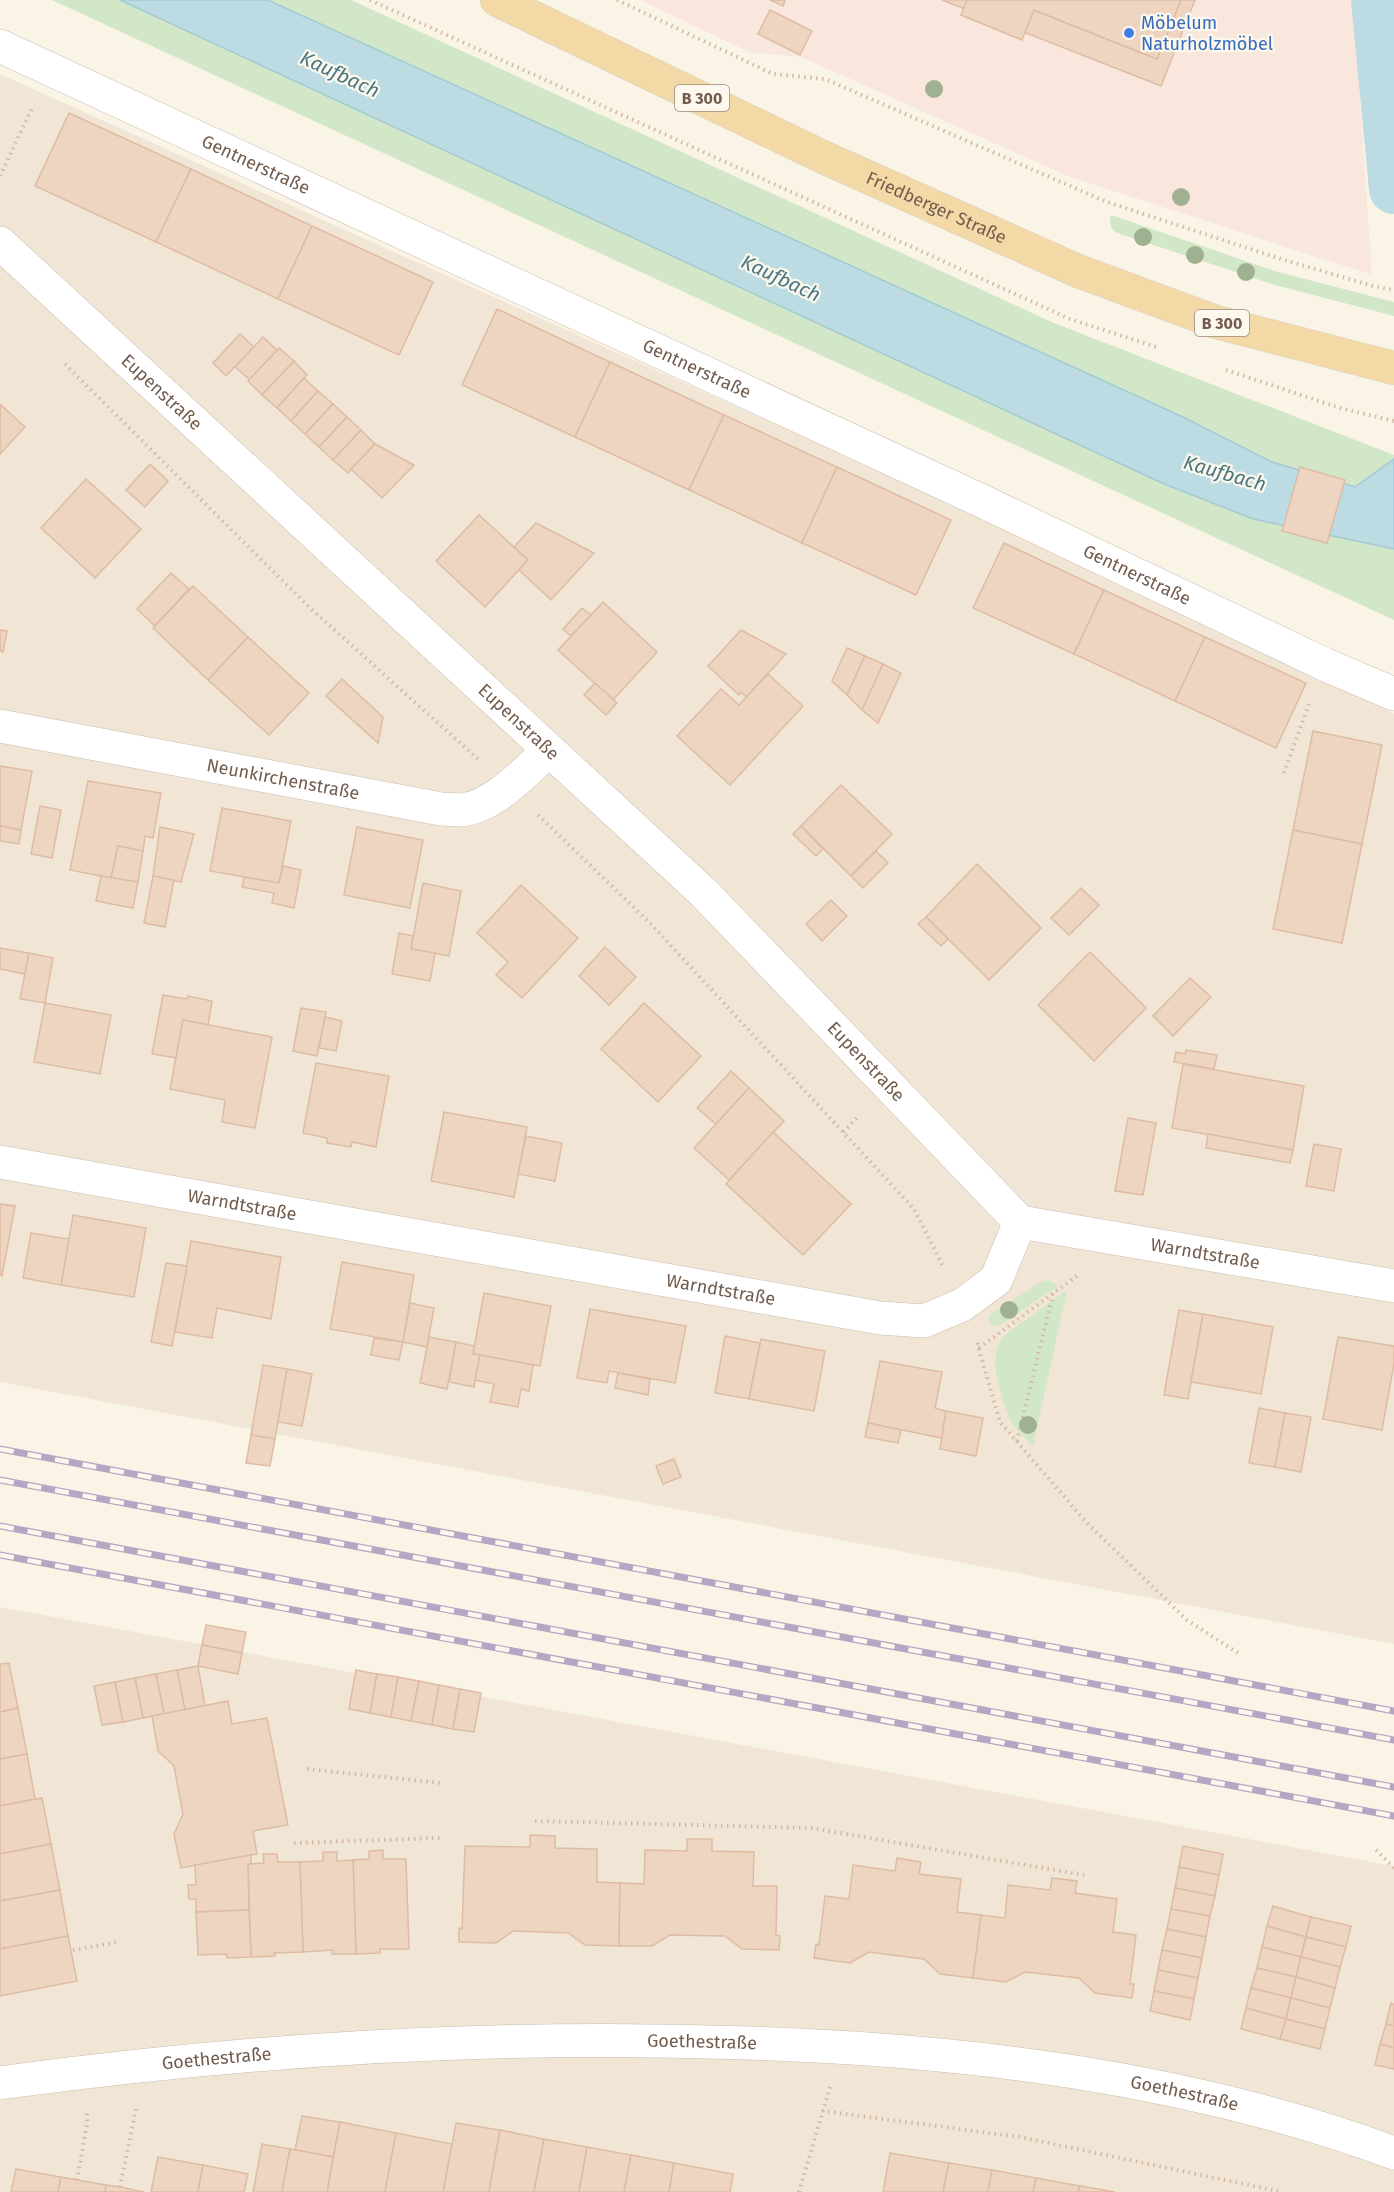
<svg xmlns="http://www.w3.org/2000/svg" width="1394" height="2192" viewBox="0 0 1394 2192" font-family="'Fira Sans',sans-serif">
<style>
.residential{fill:#f1e6d6}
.commercial{fill:#f9e6dc}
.green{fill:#d2e7c7}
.water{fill:#bddbe2;stroke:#a4cad3;stroke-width:1.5}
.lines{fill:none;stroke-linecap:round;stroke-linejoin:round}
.canal{stroke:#bddbe2;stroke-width:50}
.building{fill:#edd5c1;stroke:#debca3;stroke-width:1.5}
.minor-casing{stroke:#cbbcae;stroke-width:34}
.primary-casing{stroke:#d8d1cd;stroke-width:34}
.path{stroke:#d2b8a4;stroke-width:4;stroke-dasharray:1.5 4.5;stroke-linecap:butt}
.minor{stroke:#fff;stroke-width:33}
.primary{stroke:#f3d9a6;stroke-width:33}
.rail-casing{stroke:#b7a6c3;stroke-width:7}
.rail{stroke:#fdf8ed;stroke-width:4.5;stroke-dasharray:14;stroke-linecap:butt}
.tree{fill:#a0b191}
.shop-dot{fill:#3f7fe0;stroke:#fdf8ed;stroke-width:2}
.labels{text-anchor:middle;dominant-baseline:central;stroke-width:4.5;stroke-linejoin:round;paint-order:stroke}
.shield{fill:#fdf8ed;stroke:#9c8b7e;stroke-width:1.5}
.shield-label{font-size:16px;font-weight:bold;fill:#725c4e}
.shop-label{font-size:18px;fill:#366cbe;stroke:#fdf8ed;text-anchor:start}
.street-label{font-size:18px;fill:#725c4e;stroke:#fdf8ed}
.water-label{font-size:20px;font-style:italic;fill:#497783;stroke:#fdf8ed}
</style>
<rect width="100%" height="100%" fill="#faf4e7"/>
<g class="residential">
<polygon points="0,74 1313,667 1394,714 1394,1644 0,1382"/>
<polygon points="0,1607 1394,1866 1394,2192 0,2192"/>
</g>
<polygon class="commercial" points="640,0 1353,0 1372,275 1068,176 801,57 749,52"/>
<g class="green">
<polygon points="52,0 351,0 1054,323 1394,455 1394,620"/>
<path d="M1111,215l167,57 116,30v14l-119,-31 -158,-52c-7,-5 -8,-9 -6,-18z"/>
<polygon points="1049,1280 1058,1286 1000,1325 993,1326 989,1322 988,1318 993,1313 1042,1281"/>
<path d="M1067,1290l-34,157c-7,-8 -16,-16 -22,-25 -4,-6 -5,-15 -8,-22 -6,-21 -15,-48 3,-66z"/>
</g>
<polygon class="water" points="120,0 268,0 1183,417 1272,462 1355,487 1394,459 1394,549 1253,519 1162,483"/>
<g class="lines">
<polyline class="canal" points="1376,0 1394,189"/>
</g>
<g class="building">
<polygon points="770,0 785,0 783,6"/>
<polygon points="942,0 1008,0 1157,59 1181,0 1195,0 1161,86"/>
<polygon points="1181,0 1157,59 1034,10 1022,40 961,15 967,0"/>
<polygon points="770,10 812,31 800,55 758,34"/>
<polygon points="69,113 191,169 156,242 35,186"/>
<polygon points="191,169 312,226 278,299 156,242"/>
<polygon points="312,226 433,282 399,355 278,299"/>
<polygon points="497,309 610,362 575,437 462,385"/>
<polygon points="240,334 254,347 226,376 213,363"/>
<polygon points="263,337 277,350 250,380 235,367"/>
<polygon points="279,348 294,361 262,395 248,381"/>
<polygon points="294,361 307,375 277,408 262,395"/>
<polygon points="610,362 724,415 689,490 575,437"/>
<polygon points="304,378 318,391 291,421 277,408"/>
<polygon points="318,391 333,404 305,434 291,421"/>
<polygon points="0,404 25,427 0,454"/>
<polygon points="333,404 347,417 319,447 305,434"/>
<polygon points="724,415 837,467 802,543 689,490"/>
<polygon points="347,417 361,430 333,460 319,447"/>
<polygon points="361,430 375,444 348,473 333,460"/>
<polygon points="375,444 414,465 382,498 351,469"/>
<polygon points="150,464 168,481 145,507 126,490"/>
<polygon points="837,467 951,520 916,595 802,543"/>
<polygon points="1300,467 1345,480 1327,543 1282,531"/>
<polygon points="86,479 141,529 95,578 41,528"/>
<polygon points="479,515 528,560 485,607 436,561"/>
<polygon points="536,523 594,553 551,600 519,570 528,560 514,547"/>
<polygon points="1004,543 1104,590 1074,654 973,608"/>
<polygon points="171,573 189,589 155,626 137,609"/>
<polygon points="193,586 248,637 208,680 153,628"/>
<polygon points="1104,590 1205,637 1175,701 1074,654"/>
<polygon points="603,602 657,652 613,700 558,650"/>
<polygon points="582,608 591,615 571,636 563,629"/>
<polygon points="0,630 7,631 3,652 0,651"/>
<polygon points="741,630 786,654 746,697 741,692 739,695 708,666"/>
<polygon points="248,637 309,693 269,735 208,680"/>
<polygon points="1205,637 1306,683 1276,748 1175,701"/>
<polygon points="847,648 865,656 847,695 832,681"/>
<polygon points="865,656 883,664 862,710 847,695"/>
<polygon points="883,664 901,673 878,723 862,710"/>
<polygon points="768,674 803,706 730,785 677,736 721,689 739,705"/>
<polygon points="342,679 383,717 378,743 326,696"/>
<polygon points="595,683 617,703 606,715 584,695"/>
<polygon points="1313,731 1382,745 1362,844 1293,830"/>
<polygon points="0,766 32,771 21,830 0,826"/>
<polygon points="88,781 161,793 153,838 145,836 143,851 118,846 111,878 70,870"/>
<polygon points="841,785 892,834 851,876 801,826"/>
<polygon points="40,806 61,810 52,858 31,854"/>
<polygon points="222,808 291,821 279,883 210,871"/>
<polygon points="0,826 21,830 19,844 0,841"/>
<polygon points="801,826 823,849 816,856 793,834"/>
<polygon points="160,827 194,834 181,882 153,876"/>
<polygon points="357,827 423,840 410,908 344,895"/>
<polygon points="1293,830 1362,844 1342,943 1273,929"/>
<polygon points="118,846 143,851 138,882 111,878"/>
<polygon points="876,851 888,863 863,888 851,876"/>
<polygon points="977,864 1041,928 989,980 926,917"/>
<polygon points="283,866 301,870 294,908 272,903 274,893 242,887 244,877 279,883"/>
<polygon points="101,876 138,882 133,908 96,901"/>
<polygon points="153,876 174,880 165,927 144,923"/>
<polygon points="423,883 461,891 449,956 411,949"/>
<polygon points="521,885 578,938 522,998 496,975 508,962 477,933"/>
<polygon points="1081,888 1099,905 1069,935 1051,918"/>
<polygon points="831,900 847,916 822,941 806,924"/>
<polygon points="926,917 948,939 941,946 918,924"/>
<polygon points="399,933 413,936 411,949 435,953 430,981 392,974"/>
<polygon points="605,947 636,977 609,1005 579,976"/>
<polygon points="0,948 29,953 25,974 0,969"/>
<polygon points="1090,952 1146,1008 1094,1061 1038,1005"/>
<polygon points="29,953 53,958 45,1003 20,999"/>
<polygon points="1190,978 1211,997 1173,1036 1153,1016"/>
<polygon points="163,995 187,999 188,996 212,1001 208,1025 183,1020 176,1058 152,1054"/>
<polygon points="45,1003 111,1015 100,1074 34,1062"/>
<polygon points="644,1003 701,1056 658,1102 601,1049"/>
<polygon points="301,1008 326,1012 317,1056 293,1051"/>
<polygon points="325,1017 342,1021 336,1051 319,1048"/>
<polygon points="183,1020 272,1037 255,1128 222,1122 225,1100 170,1089"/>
<polygon points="1186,1050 1217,1055 1214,1069 1174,1062 1176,1052 1185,1054"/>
<polygon points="316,1063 389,1076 376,1147 352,1142 351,1147 327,1143 327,1138 303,1133"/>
<polygon points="1183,1064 1304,1086 1293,1150 1172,1128"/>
<polygon points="731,1071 749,1088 716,1124 697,1108"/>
<polygon points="749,1088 784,1121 729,1180 694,1148"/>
<polygon points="444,1112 527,1127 514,1197 431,1181"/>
<polygon points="1128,1118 1156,1123 1143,1195 1115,1191"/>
<polygon points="773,1132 851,1204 803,1255 726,1184"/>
<polygon points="1208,1134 1293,1150 1290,1163 1206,1148"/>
<polygon points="526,1136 562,1143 555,1181 518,1174"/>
<polygon points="1314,1144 1341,1149 1334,1191 1306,1186"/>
<polygon points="0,1204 15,1206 2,1276 0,1275"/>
<polygon points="73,1215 146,1228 134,1297 61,1285"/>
<polygon points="31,1233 69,1239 61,1285 23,1278"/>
<polygon points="191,1241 281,1257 271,1319 217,1308 212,1338 175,1332"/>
<polygon points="342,1262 414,1275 403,1342 330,1329"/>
<polygon points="166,1263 187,1266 172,1346 151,1342"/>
<polygon points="484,1293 551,1306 540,1366 473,1354"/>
<polygon points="410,1303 434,1308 427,1347 403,1342"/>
<polygon points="590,1309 686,1326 675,1383 609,1371 607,1383 577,1378"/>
<polygon points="1179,1310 1203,1314 1188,1399 1164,1395"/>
<polygon points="1203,1314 1273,1327 1261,1394 1191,1382"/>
<polygon points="725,1336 760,1343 749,1399 715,1393"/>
<polygon points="429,1337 456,1342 447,1389 420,1383"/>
<polygon points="1338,1337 1394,1346 1394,1364 1382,1430 1323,1419"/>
<polygon points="374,1338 403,1342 399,1360 371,1355"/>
<polygon points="761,1339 825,1351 814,1411 749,1399"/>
<polygon points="456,1342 474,1346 473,1354 480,1355 474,1387 449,1382"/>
<polygon points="480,1355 533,1365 529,1391 521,1389 518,1407 490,1402 494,1384 475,1380"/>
<polygon points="880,1361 942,1372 935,1408 946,1411 942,1438 868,1423"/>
<polygon points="263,1365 287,1369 275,1439 251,1435"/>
<polygon points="287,1369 312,1374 302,1426 278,1422"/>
<polygon points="618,1373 650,1379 648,1395 615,1388"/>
<polygon points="1259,1408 1285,1413 1275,1467 1249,1463"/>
<polygon points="946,1411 983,1418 976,1456 940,1449"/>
<polygon points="1285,1413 1311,1417 1301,1472 1275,1467"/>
<polygon points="868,1423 901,1430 898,1443 865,1437"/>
<polygon points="251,1435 275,1439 270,1466 246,1463"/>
<polygon points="674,1459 681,1477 663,1484 656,1466"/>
<polygon points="206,1625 246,1632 242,1653 202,1645"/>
<polygon points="202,1645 242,1653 238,1674 198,1666"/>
<polygon points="9,1663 18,1708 0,1712 0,1664"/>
<polygon points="198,1666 205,1706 185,1710 177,1670"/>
<polygon points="177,1670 185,1710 164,1714 156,1674"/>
<polygon points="356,1670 377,1674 370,1713 349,1709"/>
<polygon points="156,1674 164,1714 143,1718 135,1678"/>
<polygon points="377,1674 398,1677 391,1717 370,1713"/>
<polygon points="398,1677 419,1681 411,1721 391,1717"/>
<polygon points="135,1678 143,1718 123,1722 115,1682"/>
<polygon points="419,1681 439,1685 432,1725 411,1721"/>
<polygon points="115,1682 123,1722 102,1725 94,1686"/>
<polygon points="439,1685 460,1689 453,1729 432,1725"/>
<polygon points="460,1689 481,1693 474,1732 453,1729"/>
<polygon points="228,1701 232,1724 267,1718 288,1825 253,1831 257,1854 181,1868 174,1834 183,1814 174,1766 158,1751 152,1716"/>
<polygon points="18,1708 27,1754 0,1759 0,1712"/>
<polygon points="27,1754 35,1799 0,1806 0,1759"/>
<polygon points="42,1798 51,1844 0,1854 0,1806"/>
<polygon points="530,1835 555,1836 555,1848 597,1849 597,1882 620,1883 619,1946 585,1945 568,1933 513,1931 496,1943 459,1942 459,1928 462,1929 465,1846 530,1847"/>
<polygon points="687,1839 712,1839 712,1851 754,1852 753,1886 777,1886 776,1935 780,1936 779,1950 742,1949 725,1936 670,1935 652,1946 619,1946 620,1883 644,1884 645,1850 687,1851"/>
<polygon points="51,1844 60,1890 0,1901 0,1854"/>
<polygon points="1183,1846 1223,1854 1219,1875 1179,1867"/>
<polygon points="383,1850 383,1859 406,1859 409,1949 380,1949 380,1953 356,1954 353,1860 369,1859 369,1851"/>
<polygon points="323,1852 337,1852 337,1861 353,1860 356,1954 332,1954 333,1950 303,1952 300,1862 323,1861"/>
<polygon points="263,1854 277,1854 278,1862 300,1862 303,1952 274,1953 275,1956 251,1957 248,1864 264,1863"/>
<polygon points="251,1855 251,1864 248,1864 249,1910 196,1912 196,1899 189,1899 188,1885 196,1885 195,1865"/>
<polygon points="897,1858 921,1862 919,1874 961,1879 957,1912 981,1915 973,1978 940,1974 924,1959 869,1952 850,1963 814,1958 816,1944 819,1945 825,1896 849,1899 853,1865 895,1871"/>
<polygon points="1179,1867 1219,1875 1215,1896 1175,1888"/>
<polygon points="1052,1878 1077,1881 1075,1893 1117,1899 1113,1932 1136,1935 1130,1984 1134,1984 1132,1998 1095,1993 1079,1978 1025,1972 1006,1982 973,1978 981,1915 1005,1918 1008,1885 1050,1890"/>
<polygon points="1175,1888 1215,1896 1210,1916 1171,1909"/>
<polygon points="60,1890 68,1936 0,1949 0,1901"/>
<polygon points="1273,1906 1311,1917 1306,1937 1267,1926"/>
<polygon points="1171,1909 1210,1916 1206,1937 1167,1929"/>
<polygon points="249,1910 251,1957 227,1958 227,1954 198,1955 196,1912"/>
<polygon points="1311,1917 1351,1926 1346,1947 1306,1937"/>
<polygon points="1267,1926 1306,1937 1301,1957 1262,1947"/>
<polygon points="1167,1929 1206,1937 1202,1958 1162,1950"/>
<polygon points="68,1936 77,1981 0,1996 0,1949"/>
<polygon points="1306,1937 1346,1947 1340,1967 1301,1957"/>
<polygon points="1262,1947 1301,1957 1296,1977 1257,1968"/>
<polygon points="1162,1950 1202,1958 1198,1978 1158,1970"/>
<polygon points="1301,1957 1340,1967 1335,1988 1296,1977"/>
<polygon points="1257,1968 1296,1977 1291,1998 1251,1988"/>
<polygon points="1158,1970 1198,1978 1194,1999 1154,1991"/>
<polygon points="1296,1977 1335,1988 1330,2008 1291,1998"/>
<polygon points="1251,1988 1291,1998 1286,2019 1246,2008"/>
<polygon points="1154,1991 1194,1999 1190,2020 1150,2011"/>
<polygon points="1291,1998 1330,2008 1325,2029 1286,2019"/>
<polygon points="1391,2003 1394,2004 1394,2026 1386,2024"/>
<polygon points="1246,2008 1286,2019 1280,2039 1241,2029"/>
<polygon points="1286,2019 1325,2029 1320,2049 1280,2039"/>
<polygon points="1386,2024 1394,2026 1394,2048 1380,2044"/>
<polygon points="1380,2044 1394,2048 1394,2069 1375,2065"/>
<polygon points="302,2116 340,2122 333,2157 295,2150"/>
<polygon points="340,2122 396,2133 385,2192 327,2192"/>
<polygon points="456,2123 500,2130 489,2192 443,2192"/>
<polygon points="500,2130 544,2139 534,2192 489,2192"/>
<polygon points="396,2133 452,2144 443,2192 385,2192"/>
<polygon points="544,2139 587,2147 579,2192 534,2192"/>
<polygon points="262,2144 290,2149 282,2192 253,2192"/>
<polygon points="587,2147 631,2155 624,2192 579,2192"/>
<polygon points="290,2149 333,2157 327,2192 282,2192"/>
<polygon points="890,2153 949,2163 943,2192 883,2192"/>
<polygon points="631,2155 674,2163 669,2192 624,2192"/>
<polygon points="158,2157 203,2165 198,2192 151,2192"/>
<polygon points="674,2163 733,2174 730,2192 669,2192"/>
<polygon points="949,2163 992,2170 988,2192 943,2192"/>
<polygon points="203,2165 248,2174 244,2192 198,2192"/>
<polygon points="16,2169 61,2177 58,2192 11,2192"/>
<polygon points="992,2170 1036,2178 1033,2192 988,2192"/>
<polygon points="61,2177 106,2185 105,2192 58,2192"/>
<polygon points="1036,2178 1080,2186 1078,2192 1033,2192"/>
<polygon points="106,2185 120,2187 144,2192 105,2192"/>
<polygon points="1080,2186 1115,2192 1078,2192"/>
</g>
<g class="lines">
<defs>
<g id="minor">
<path id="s1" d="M0,46l982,455 344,164 68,29"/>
<path id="s2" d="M0,243l704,650 316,329"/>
<path id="s3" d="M0,726l441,83c6,0 13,1 19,1 33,-2 66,-39 89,-60"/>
<path id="s4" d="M0,1162l880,156 44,3 38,-16 34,-25 24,-58 374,64"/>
<path id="s5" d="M0,2083c248,-34 498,-49 748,-40 219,7 440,34 646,110"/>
</g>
<g id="primary">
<path id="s6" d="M497,0l328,158 253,113 138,51 178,46"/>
</g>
</defs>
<use href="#minor" class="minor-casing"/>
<use href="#primary" class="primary-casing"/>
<g class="path">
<polyline points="370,0 1070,319 1159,348"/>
<polyline points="617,0 773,74 825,79 1107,202 1281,259 1373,286 1394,290"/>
<polyline points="0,176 33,106"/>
<polyline points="65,364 309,607 478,759"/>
<polyline points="1226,370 1340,408 1394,421"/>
<polyline points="1284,773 1309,704"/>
<polyline points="538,815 649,922 914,1209 944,1268"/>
<polyline points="843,1132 859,1116"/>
<polyline points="977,1343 1000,1422 1086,1522 1187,1620 1238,1653"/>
<polyline points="979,1348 1078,1275"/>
<polyline points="1017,1441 1053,1294"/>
<polyline points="307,1769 441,1783"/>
<polyline points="535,1821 811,1828 1084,1875"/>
<polyline points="294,1843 441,1838"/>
<polyline points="1376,1850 1394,1868"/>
<polyline points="73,1950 119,1942"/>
<polyline points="822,2111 1020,2137 1282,2192"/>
<polyline points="77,2180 87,2124 87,2112"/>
<polyline points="120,2187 136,2109"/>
<polyline points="799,2192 830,2087"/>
</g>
<use href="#minor" class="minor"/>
<use href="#primary" class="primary"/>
<defs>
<g id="rail">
<polyline points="0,1449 1394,1711"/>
<polyline points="0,1480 1394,1740"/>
<polyline points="0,1526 1394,1787"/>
<polyline points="0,1555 1394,1816"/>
</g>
</defs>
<use href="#rail" class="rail-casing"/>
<use href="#rail" class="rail"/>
</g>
<g class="tree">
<circle cx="934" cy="89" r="9"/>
<circle cx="1181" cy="197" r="9"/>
<circle cx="1143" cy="237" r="9"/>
<circle cx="1195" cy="255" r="9"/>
<circle cx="1246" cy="272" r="9"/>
<circle cx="1009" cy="1310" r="9"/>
<circle cx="1028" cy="1425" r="9"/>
</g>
<circle class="shop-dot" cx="1129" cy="33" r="6"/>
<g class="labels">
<g class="shield">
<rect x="675" y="85" width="54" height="26" rx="4.5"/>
<rect x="1195" y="310" width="54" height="26" rx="4.5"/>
</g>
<g class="shield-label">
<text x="702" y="98">B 300</text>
<text x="1222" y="323">B 300</text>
</g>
<g class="shop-label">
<text x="1141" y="23">Möbelum<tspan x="1141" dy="21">Naturholzmöbel</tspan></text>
</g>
<g class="street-label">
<text stroke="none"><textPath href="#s1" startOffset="282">Gentnerstraße</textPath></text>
<text stroke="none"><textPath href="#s6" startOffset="486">Friedberger Straße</textPath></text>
<text stroke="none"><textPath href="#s1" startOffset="768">Gentnerstraße</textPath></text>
<text stroke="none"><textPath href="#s2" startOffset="220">Eupenstraße</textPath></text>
<text stroke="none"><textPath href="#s1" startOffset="1254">Gentnerstraße</textPath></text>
<text stroke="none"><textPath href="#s2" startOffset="706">Eupenstraße</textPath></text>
<text stroke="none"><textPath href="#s3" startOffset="288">Neunkirchenstraße</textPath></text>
<text stroke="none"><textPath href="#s2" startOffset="1192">Eupenstraße</textPath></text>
<text stroke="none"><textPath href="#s4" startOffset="246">Warndtstraße</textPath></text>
<text stroke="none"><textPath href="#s4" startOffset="1272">Warndtstraße</textPath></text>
<text stroke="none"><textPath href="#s4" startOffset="732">Warndtstraße</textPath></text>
<text stroke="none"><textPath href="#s5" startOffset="704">Goethestraße</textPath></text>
<text stroke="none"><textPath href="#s5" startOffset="218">Goethestraße</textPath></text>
<text stroke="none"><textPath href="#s5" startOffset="1190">Goethestraße</textPath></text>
</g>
<g class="water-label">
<text transform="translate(340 74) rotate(25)">Kaufbach</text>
<text transform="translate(781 278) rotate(25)">Kaufbach</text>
<text transform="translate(1225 473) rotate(16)">Kaufbach</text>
</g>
</g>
</svg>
